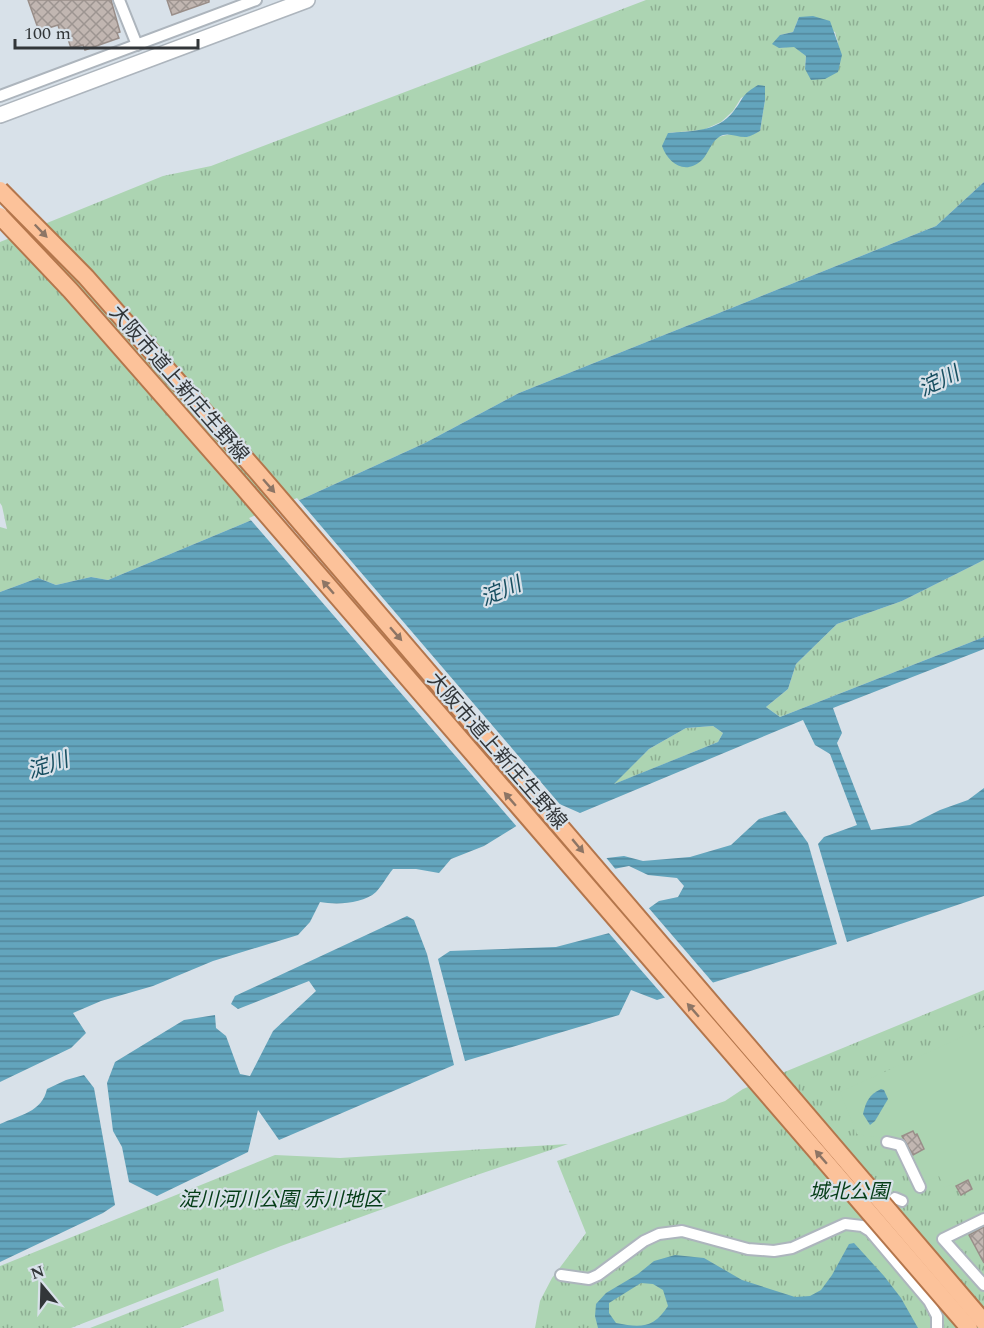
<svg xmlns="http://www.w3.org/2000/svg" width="984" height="1328" viewBox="0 0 984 1328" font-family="Spectral,'Noto Sans JP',serif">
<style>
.grass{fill:url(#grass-tufts);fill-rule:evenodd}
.garden{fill:#acd4b2}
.water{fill:url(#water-rules);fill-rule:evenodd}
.pier{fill:#d8e1e9}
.building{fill:url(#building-cross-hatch);stroke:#998e89;stroke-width:1.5}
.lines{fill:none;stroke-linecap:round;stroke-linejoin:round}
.street-casing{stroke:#adb5bd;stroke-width:14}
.secondary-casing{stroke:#adb5bd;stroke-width:18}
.street{stroke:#fff;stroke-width:10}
.secondary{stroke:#fff;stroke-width:15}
.primary-bridge-casing{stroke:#b4764c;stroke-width:20;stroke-linecap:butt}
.primary-bridge{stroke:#fcc29a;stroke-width:16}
.oneway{fill:#8d7565}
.labels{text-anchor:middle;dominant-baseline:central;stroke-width:4.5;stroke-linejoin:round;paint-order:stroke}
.street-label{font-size:20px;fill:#323639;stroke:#d8e1e9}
.park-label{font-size:20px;font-style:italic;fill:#053d17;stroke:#d8e1e9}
.water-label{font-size:21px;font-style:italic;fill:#184f61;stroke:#d8e1e9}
</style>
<defs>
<pattern id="grass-tufts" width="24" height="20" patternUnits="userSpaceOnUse" patternTransform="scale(1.5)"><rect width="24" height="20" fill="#acd4b2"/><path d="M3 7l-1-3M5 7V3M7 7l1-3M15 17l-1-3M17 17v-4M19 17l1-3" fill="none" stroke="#8dad92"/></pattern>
<pattern id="water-rules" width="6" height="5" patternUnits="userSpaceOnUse" patternTransform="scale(1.5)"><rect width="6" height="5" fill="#63a5bd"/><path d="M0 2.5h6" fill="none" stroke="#52879b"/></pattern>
<pattern id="building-cross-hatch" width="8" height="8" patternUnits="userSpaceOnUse" patternTransform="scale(1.5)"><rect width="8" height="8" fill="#c1b6b1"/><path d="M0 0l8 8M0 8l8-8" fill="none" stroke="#9d9591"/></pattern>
</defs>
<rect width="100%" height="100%" fill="#d8e1e9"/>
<g class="grass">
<path d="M646,0h338v182l-48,44 -417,167 -94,50 -123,56 -194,81 -17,-3 -35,8 -18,-7 -38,14v-65l7,2 -5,-23 -2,-3v-261l163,-66 48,-10zM799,17l36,15 3,11 -33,26 1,-13 -12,-10 -15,2 1,-13 13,-3zM765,86v14l-5,31 -13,6 -16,-3 -13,3 -50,-4 35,-3 18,-8 12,-11 8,-13z"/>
<polygon points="984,560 984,637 780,717 766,707 788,689 796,664 837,624 902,601"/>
<polygon points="713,726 723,733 718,742 612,785 649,749 686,728"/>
<polygon points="984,990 984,1328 535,1328 540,1301 552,1278 586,1233 557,1161 725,1101 743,1089"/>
<polygon points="568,1144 471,1177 281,1246 71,1328 0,1328 0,1266 275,1155 340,1158"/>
<polygon points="218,1278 224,1311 180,1328 90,1328"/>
</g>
<path class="garden" d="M984,1027v143l-40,18 -5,-12 -14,6 -12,-28 11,-5 -7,-15 -2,1 -3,-4c-19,9 -34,7 -55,3l-17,-42z"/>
<g class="water">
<polygon points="813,16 830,21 842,55 838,72 825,79 811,80 805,69 806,56 794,47 779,48 772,44 780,35 793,32 799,17"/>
<path d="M758,85l7,1v14l-5,31c-4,2 -9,5 -13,6 -10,1 -19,-6 -28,0 -8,5 -11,17 -17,23 -17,16 -34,3 -40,-14l6,-13c23,-2 49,-1 65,-21 12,-15 7,-16 25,-27z"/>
<path d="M984,182v378l-82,41 -65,23 -41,40 -8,25 -22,18 14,10 204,-80v12l-151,59 9,25 -5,10 34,87 39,-5 30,-15 28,-10 16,-12v108l-137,46 -29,-98 6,-7 33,-12 -27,-71 -15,-9 -12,-25 -223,93 -25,-11 -71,44 -33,13 -12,14 -23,-4h-23c-6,7 -11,17 -17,23 -13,12 -40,13 -56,10l-10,20 -12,13 -85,26 -60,25 -52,15 -28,12 13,20 -15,15 -71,34v-490l38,-14 18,7 35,-8 17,3 194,-81 123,-56 94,-50 417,-167zM713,726l10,7 -5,9 -104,42 35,-35 37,-21z"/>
<polygon points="785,811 808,843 837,944 657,1000 631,990 619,1015 465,1061 438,959 450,951 556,947 617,931 659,901 678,897 684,886 677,878 648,875 629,866 583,875 573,862 624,856 643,861 690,857 731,845 759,819"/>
<polygon points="407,916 414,920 427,954 454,1065 279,1140 258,1110 248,1152 157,1196 129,1182 122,1147 113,1131 107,1083 115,1062 184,1020 215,1015 216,1028 226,1036 240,1074 250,1076 273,1031 316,991 309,981 238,1009 231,1004 235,996"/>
<path d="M84,1075l10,13 21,117 -12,8 -103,49v-138c20,-9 42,-12 47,-35l19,-9z"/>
<path d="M881,1089l3,1 4,9 -13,22 -5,4 -7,-11c3,-13 6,-19 18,-25z"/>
<path d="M854,1243l30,33 17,22 17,30h-320l-3,-12 1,-12 10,-11 32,-19 16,-13 21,-6 29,3 38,22 53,17 15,-1 11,-6 11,-15 17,-31zM641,1283l12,1 10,6 5,16c-14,22 -27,22 -52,17l-7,-10v-10z"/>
</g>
<g class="pier">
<polygon points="297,498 437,661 564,809 555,805 518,828 249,518"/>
<polygon points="604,855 617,871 583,878 572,859"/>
<polygon points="647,906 715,985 667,1000 607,931 616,928"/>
</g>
<g class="building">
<polygon points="28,0 111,0 120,32 117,33 119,38 85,50 83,45 71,48 65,30 60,32 58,25 39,31"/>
<polygon points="167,0 209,0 209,2 172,15"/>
<polygon points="913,1131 915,1135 917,1134 924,1149 913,1155 902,1136"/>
<polygon points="968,1180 972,1189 961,1195 956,1186"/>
<polygon points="984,1227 984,1263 969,1235"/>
</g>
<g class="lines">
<defs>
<g id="street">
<polyline points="119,0 137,45"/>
<polyline points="0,96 256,0"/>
<polyline points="887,1142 900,1145 920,1187"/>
<polyline points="881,1210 895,1198 902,1201"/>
<polyline points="984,1219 943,1239 984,1285"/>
<polyline points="561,1275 589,1279 598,1275 644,1241 659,1234 682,1231 748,1249 774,1251 792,1248 845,1224 862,1226 870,1231 929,1301 937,1316 937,1328"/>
</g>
<polyline id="secondary" points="0,115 307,0"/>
</defs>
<use href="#street" class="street-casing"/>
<use href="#secondary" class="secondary-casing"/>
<use href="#street" class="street"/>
<use href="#secondary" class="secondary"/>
<defs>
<g id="primary-bridge">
<polyline points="0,190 86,277 259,474 984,1322"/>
<polyline points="0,216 71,291 242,486 969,1328"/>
</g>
</defs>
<use href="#primary-bridge" class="primary-bridge-casing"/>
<use href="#primary-bridge" class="primary-bridge"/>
</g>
<defs><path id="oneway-solid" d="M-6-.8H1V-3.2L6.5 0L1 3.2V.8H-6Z" transform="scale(1.5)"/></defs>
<g class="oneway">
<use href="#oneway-solid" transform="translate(41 231) rotate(46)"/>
<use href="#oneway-solid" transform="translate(269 486) rotate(49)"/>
<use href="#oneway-solid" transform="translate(328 587) rotate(-131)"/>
<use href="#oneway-solid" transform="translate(396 634) rotate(49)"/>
<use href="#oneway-solid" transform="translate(510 799) rotate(-131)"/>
<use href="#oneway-solid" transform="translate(578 846) rotate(50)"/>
<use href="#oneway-solid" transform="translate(693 1010) rotate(-131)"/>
<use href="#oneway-solid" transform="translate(821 1157) rotate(-131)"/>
</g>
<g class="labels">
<g class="street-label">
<text transform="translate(179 384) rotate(49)">大阪市道上新庄生野線</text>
<text transform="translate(497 751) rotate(49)">大阪市道上新庄生野線</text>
</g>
<g class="park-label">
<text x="849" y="1192">城北公園</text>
<text x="281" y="1200">淀川河川公園 赤川地区</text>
</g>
<g class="water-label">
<text transform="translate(939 382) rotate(-26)">淀川</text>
<text transform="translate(501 592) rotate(-23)">淀川</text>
<text transform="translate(48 766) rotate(-18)">淀川</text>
</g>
</g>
<g transform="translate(42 1286) rotate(341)" stroke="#d8e1e9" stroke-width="4.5" paint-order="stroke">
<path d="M0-4.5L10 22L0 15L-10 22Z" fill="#323639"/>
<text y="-9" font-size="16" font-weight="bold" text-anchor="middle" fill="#323639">N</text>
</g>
<path d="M15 39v9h183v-9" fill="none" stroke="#323639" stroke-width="3"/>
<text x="24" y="39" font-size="18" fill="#323639" stroke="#d8e1e9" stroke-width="4.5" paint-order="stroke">100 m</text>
</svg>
